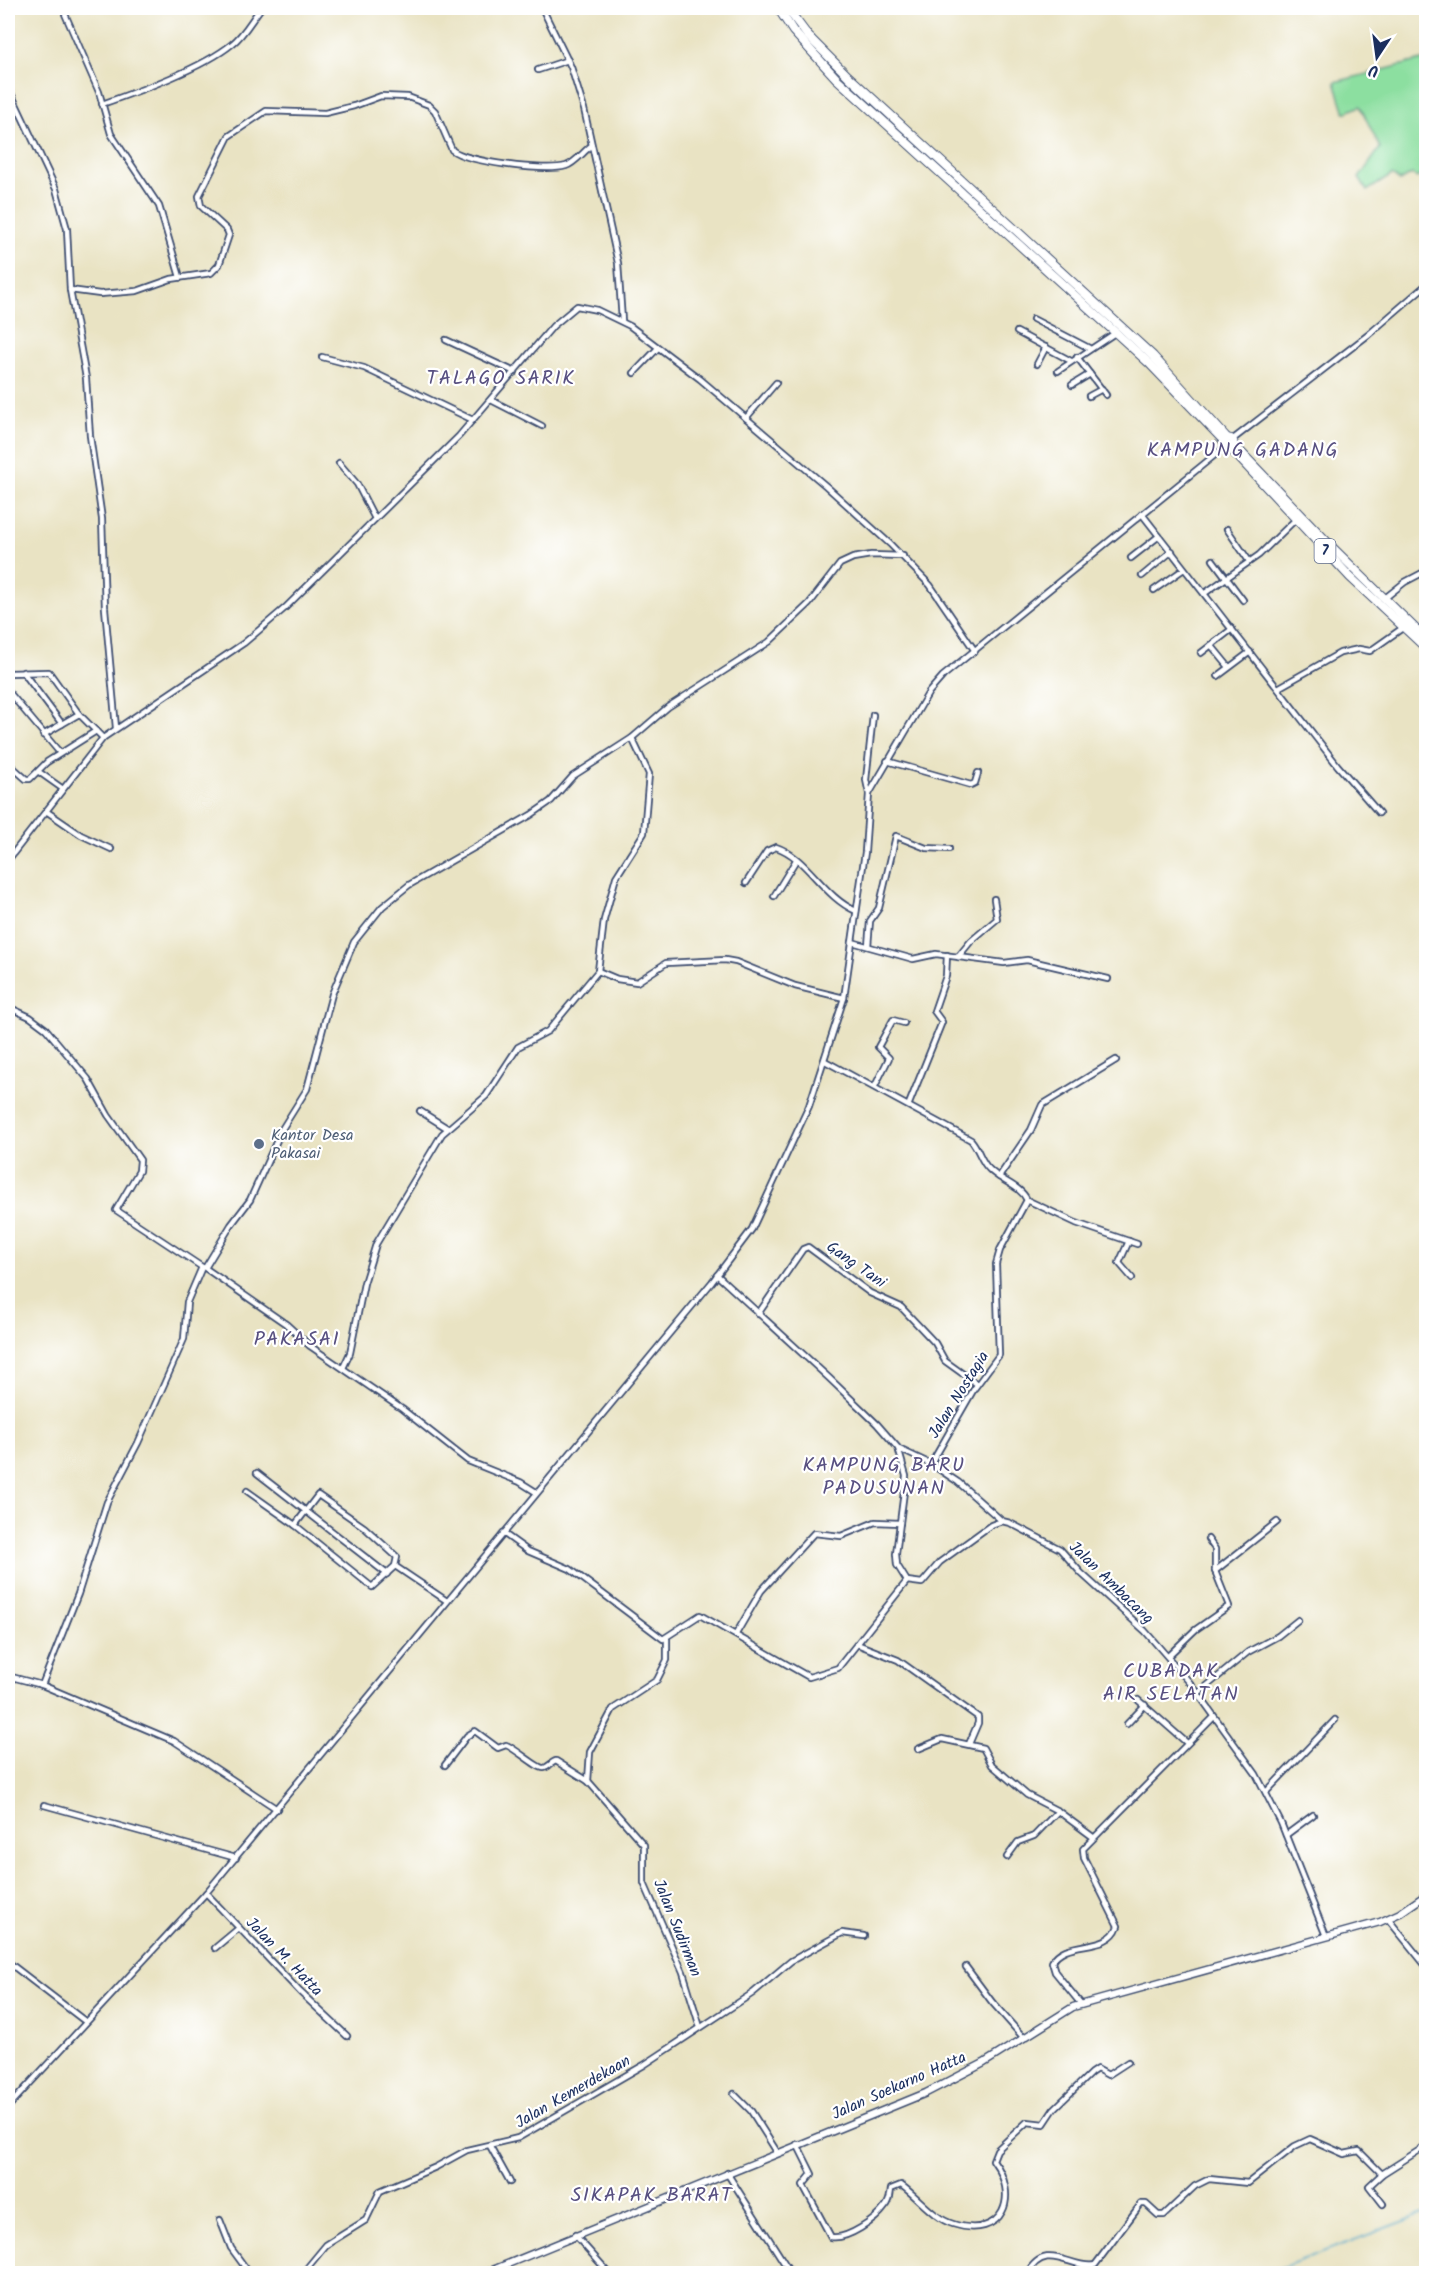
<svg xmlns="http://www.w3.org/2000/svg" width="1434" height="2281" viewBox="0 0 1434 2281" font-family="Kalam,sans-serif">
<style>
.green{fill:#8cdfa0;stroke:#54877f;stroke-width:1.5}
.lines{fill:none;stroke-linecap:round;stroke-linejoin:round}
.stream{stroke:#4ea7cb;stroke-width:1.5}
.street-casing{stroke:#3a4a6d;stroke-width:8}
.secondary-casing{stroke:#3a4a6d;stroke-width:9}
.highway-casing{stroke:#3a4a6d;stroke-width:10}
.street{stroke:#fff;stroke-width:4.5}
.secondary{stroke:#fff;stroke-width:6}
.highway{stroke:#fff;stroke-width:8}
.service-dot{fill:#5c6f8a;stroke:#fff;stroke-width:2}
.labels{text-anchor:middle;dominant-baseline:central;stroke-width:4.5;stroke-linejoin:round;paint-order:stroke}
.shield{fill:#fff;stroke:#5f6d8e;stroke-width:1.5}
.shield-label{font-size:15px;font-weight:bold;fill:#1b2f5e}
.service-label{font-size:16px;fill:#4e5e75;stroke:#fff;text-anchor:start}
.street-label{font-size:16px;fill:#1b2f5e;stroke:#fff}
.quarter-label{font-size:20px;letter-spacing:1.5px;fill:#585081;stroke:#fff}
</style>
<rect width="100%" height="100%" fill="#fff"/>
<filter id="ink" filterUnits="userSpaceOnUse"><feTurbulence type="fractalNoise" baseFrequency=".0167" numOctaves="2"/><feDisplacementMap in="SourceGraphic" scale="12" xChannelSelector="R" yChannelSelector="G"/><feConvolveMatrix kernelMatrix="1 2 1 2 8 2 1 2 1" color-interpolation-filters="sRGB"/></filter>
<filter id="wash" filterUnits="userSpaceOnUse"><feTurbulence type="fractalNoise" baseFrequency=".008" numOctaves="4" result="noise"/><feDisplacementMap in="SourceGraphic" scale="24" xChannelSelector="R" yChannelSelector="G"/><feGaussianBlur stdDeviation="1.35" result="paint"/><feColorMatrix in="noise" values="0 0 0 0 0 0 0 0 0 0 0 0 0 0 0 0 0 1.4 0 .05"/><feComposite in="paint" operator="in"/></filter>
<g filter="url(#wash)">
<rect width="100%" height="100%" fill="#e9e3c3"/>
<polygon class="green" points="1426,59 1426,171 1417,178 1412,174 1400,181 1392,175 1367,191 1359,178 1380,148 1360,106 1345,113 1335,82"/>
<g class="lines">
<polyline class="stream" points="1280,2268 1426,2213"/>
</g>
</g>
<g filter="url(#ink)">
<g class="lines">
<defs>
<g id="street">
<polyline points="65,8 65,14 99,92 111,134 159,206 180,277"/>
<polyline points="542,8 571,67 584,109 618,263 622,321"/>
<polyline points="538,70 568,60"/>
<polyline points="8,87 56,189 67,229 70,290 86,378 90,436 102,519 105,608 116,728"/>
<path d="M102,104c37,-13 101,-36 130,-60 12,-9 20,-25 29,-36"/>
<path d="M70,290l30,4 37,-3 34,-12 40,-6 8,-8 10,-30 -2,-5 -26,-24 -2,-10 30,-60 37,-25 59,2 29,-7 27,-10 27,1 21,8 6,6 17,39c15,12 94,22 114,16 9,-3 17,-14 25,-20"/>
<polyline points="1033,319 1089,348"/>
<polyline points="1017,332 1071,361"/>
<polyline points="446,340 515,372"/>
<polyline points="322,357 364,368 473,420"/>
<polyline points="1077,357 1106,395"/>
<polyline points="1037,364 1046,347"/>
<polyline points="1058,371 1115,333"/>
<polyline points="634,373 658,348"/>
<polyline points="1072,385 1090,374"/>
<polyline points="1089,396 1102,389"/>
<polyline points="491,400 542,426"/>
<polyline points="746,418 776,383"/>
<polyline points="1232,440 1368,335 1426,285"/>
<polyline points="339,463 357,484 374,517"/>
<polyline points="1142,514 1338,766 1379,813"/>
<polyline points="1227,529 1249,561"/>
<polyline points="1131,558 1159,536"/>
<polyline points="1213,560 1243,600"/>
<polyline points="1142,576 1172,551"/>
<polyline points="1154,590 1184,569"/>
<polyline points="1205,593 1259,555 1296,519"/>
<polyline points="1385,598 1405,582 1426,571"/>
<polyline points="1211,645 1229,667"/>
<polyline points="1201,653 1232,629"/>
<polyline points="23,672 62,724"/>
<polyline points="8,673 49,672 79,714 103,738"/>
<polyline points="1218,676 1250,652"/>
<polyline points="1278,688 1340,653 1359,649 1370,651 1404,627"/>
<polyline points="8,691 60,753"/>
<polyline points="43,735 79,714"/>
<polyline points="887,761 971,785 975,783 978,773"/>
<polyline points="8,763 26,779 30,779 47,762 96,731"/>
<polyline points="39,772 63,789"/>
<polyline points="869,794 866,780 873,715"/>
<polyline points="46,811 81,835 111,849"/>
<polyline points="8,860 103,738 244,643 285,608 459,436 553,326 577,306 597,310 630,326 700,379 826,486 890,544 930,585 975,651"/>
<path d="M746,883l21,-32 9,-4c31,10 47,50 80,64"/>
<polyline points="774,896 796,860"/>
<polyline points="852,942 913,959 936,954 1004,963 1027,960 1108,979"/>
<polyline points="868,946 870,921 879,908 896,836 926,848 949,849"/>
<polyline points="958,957 971,941 997,919 994,899"/>
<polyline points="598,971 617,979 637,982 666,963 725,960 736,962 795,986 844,998"/>
<polyline points="8,1007 30,1017 46,1029 88,1079 108,1115 140,1160 139,1171 116,1210 202,1267"/>
<path d="M825,1061l146,79c8,9 10,22 18,29 11,12 31,16 38,31l-27,50 -4,14 3,91 -25,34 -43,75 -32,-15"/>
<polyline points="875,1086 889,1058 878,1047 893,1020 904,1023"/>
<polyline points="909,1104 942,1022 934,1011 946,976 947,955"/>
<polyline points="420,1111 447,1128"/>
<polyline points="999,1177 1031,1130 1042,1105 1116,1060"/>
<polyline points="1027,1200 1076,1223 1137,1244"/>
<polyline points="1129,1241 1119,1263 1132,1278"/>
<polyline points="717,1275 829,1378 877,1424 898,1448 906,1476 896,1554 897,1565 907,1581 922,1583 940,1562 991,1525 1002,1521 1010,1523 1060,1549 1081,1573 1145,1631 1191,1684 1256,1774 1281,1823 1326,1936"/>
<polyline points="758,1314 803,1249 808,1247 870,1293 901,1307 935,1343 945,1361 977,1384"/>
<polyline points="343,1368 350,1353 364,1283 376,1244 442,1134 486,1096 518,1047 548,1031 598,971 604,920 616,877 644,833 649,774 632,738"/>
<polyline points="931,1464 958,1482 1002,1521"/>
<polyline points="257,1473 387,1574"/>
<polyline points="247,1491 295,1525"/>
<polyline points="536,1492 520,1482 468,1461 402,1409 310,1346 286,1324 205,1268 231,1225 250,1200 282,1129 307,1089 332,994 354,942 382,907 409,885 531,815 551,801 573,776 632,738 668,707 769,642 809,604 840,564 853,558 871,555 903,556"/>
<polygon points="318,1495 364,1527 397,1557 395,1566 372,1587 295,1525"/>
<polyline points="503,1533 528,1551 570,1569 663,1639 700,1615 809,1677 838,1668 907,1581"/>
<polyline points="1208,1539 1215,1549 1215,1571"/>
<polyline points="395,1566 447,1601"/>
<polyline points="736,1634 761,1591 814,1533 841,1536 875,1522 900,1523"/>
<polyline points="667,1639 667,1660 657,1680 613,1709 590,1752 588,1781 644,1845 644,1883 683,1972 700,2027"/>
<polyline points="857,1644 898,1660 978,1717 978,1723 969,1744"/>
<polyline points="1168,1656 1195,1630 1229,1606 1215,1571 1277,1522"/>
<polyline points="8,1676 42,1685 174,1741 277,1809"/>
<polyline points="42,1685 78,1594 107,1502 138,1443 184,1339 187,1302 202,1267"/>
<polyline points="1197,1694 1248,1652 1278,1636 1298,1620"/>
<polyline points="1138,1700 1187,1743"/>
<polyline points="1127,1724 1145,1705"/>
<polyline points="918,1749 942,1739 983,1748 992,1765 1027,1795 1058,1811 1093,1837"/>
<path d="M445,1765l22,-29 8,-5 23,17 8,-3c9,3 32,24 38,23 3,0 8,-6 12,-7l32,20"/>
<polyline points="1266,1792 1335,1720"/>
<polyline points="44,1805 236,1858"/>
<polyline points="1286,1835 1313,1815"/>
<polyline points="1007,1857 1018,1842 1034,1836 1058,1811"/>
<polyline points="206,1893 300,1992 347,2036"/>
<polyline points="1388,1919 1426,1966"/>
<polyline points="215,1948 239,1928"/>
<polyline points="8,1962 86,2022"/>
<polyline points="966,1967 992,2002 1023,2037"/>
<path d="M1081,2004l-26,-32 -3,-10c13,-25 56,-8 66,-36l-34,-68 -1,-9 131,-132"/>
<polyline points="734,2094 751,2111 777,2152"/>
<polyline points="8,2107 206,1893 712,1282 752,1229 809,1106 844,998 865,852 869,794 929,692 943,676 1226,446"/>
<path d="M797,2144l15,30 -9,11 28,52c16,3 45,-17 54,-30 5,-5 5,-11 6,-18l10,-4c17,12 32,33 52,39 51,16 67,-28 40,-64l4,-10 30,-28 17,2 10,-15 37,-36 6,-4 11,6 20,-13"/>
<polyline points="490,2146 510,2182"/>
<polyline points="727,2173 790,2272"/>
<polyline points="1382,2174 1369,2186 1383,2204"/>
<polyline points="220,2220 231,2248 250,2274"/>
<polyline points="575,2235 610,2274"/>
<polyline points="302,2274 326,2245 366,2220 380,2191 436,2167 467,2150 518,2138 644,2065 753,1993 791,1961 842,1933 864,1936"/>
<path d="M1027,2274c19,-35 44,-4 68,-9l46,-61h5l12,11h6l31,-29 14,-7 39,4 47,-37 15,-7 34,15 15,-3 23,23 44,-28"/>
</g>
<polyline id="secondary" points="483,2274 926,2093 984,2063 1073,2007 1380,1922 1400,1913 1426,1895"/>
<g id="highway">
<polyline points="778,8 793,31 836,78 1149,363 1225,442"/>
<polyline points="787,8 808,36 848,76 1153,356 1227,438"/>
<circle cx="1229" cy="443" r="4.5"/>
<polyline points="1230,448 1350,577 1426,648"/>
<polyline points="1237,448 1333,548 1426,639"/>
</g>
</defs>
<use href="#street" class="street-casing"/>
<use href="#secondary" class="secondary-casing"/>
<use href="#highway" class="highway-casing"/>
<use href="#street" class="street"/>
<use href="#secondary" class="secondary"/>
<use href="#highway" class="highway"/>
</g>
</g>
<circle class="service-dot" cx="259" cy="1144" r="6"/>
<g class="labels">
<rect class="shield" x="1314.5" y="539" width="21" height="24" rx="4.5"/>
<g class="shield-label">
<text x="1325" y="551">7</text>
</g>
<g class="service-label">
<text x="271" y="1135">Kantor Desa<tspan x="271" dy="18">Pakasai</tspan></text>
</g>
<g class="street-label">
<text transform="translate(856 1265) rotate(35)">Gang Tani</text>
<text transform="translate(959 1395) rotate(-58)">Jalan Nostagia</text>
<text transform="translate(1111 1583) rotate(44)">Jalan Ambacang</text>
<text transform="translate(677 1928) rotate(68)">Jalan Sudirman</text>
<text transform="translate(284 1957) rotate(46)">Jalan M. Hatta</text>
<text transform="translate(899 2086) rotate(-24)">Jalan Soekarno Hatta</text>
<text transform="translate(573 2092) rotate(-30)">Jalan Kemerdekaan</text>
</g>
<g class="quarter-label">
<text x="501" y="379">TALAGO SARIK</text>
<text x="1243" y="451">KAMPUNG GADANG</text>
<text x="297" y="1340">PAKASAI</text>
<text x="884" y="1466">KAMPUNG BARU<tspan x="884" dy="23">PADUSUNAN</tspan></text>
<text x="1171" y="1672">CUBADAK<tspan x="1171" dy="23">AIR SELATAN</tspan></text>
<text x="652" y="2196">SIKAPAK BARAT</text>
</g>
</g>
<rect width="1434" height="2281" fill="none" stroke="#fff" stroke-width="30"/>
<g transform="translate(1377 57) rotate(193)" stroke="#ffffff" stroke-width="4.5" paint-order="stroke">
<path d="M0-4.5L10 22L0 15L-10 22Z" fill="#1b2f5e"/>
<text y="-9" font-size="16" font-weight="bold" text-anchor="middle" fill="#1b2f5e">U</text>
</g>
</svg>
